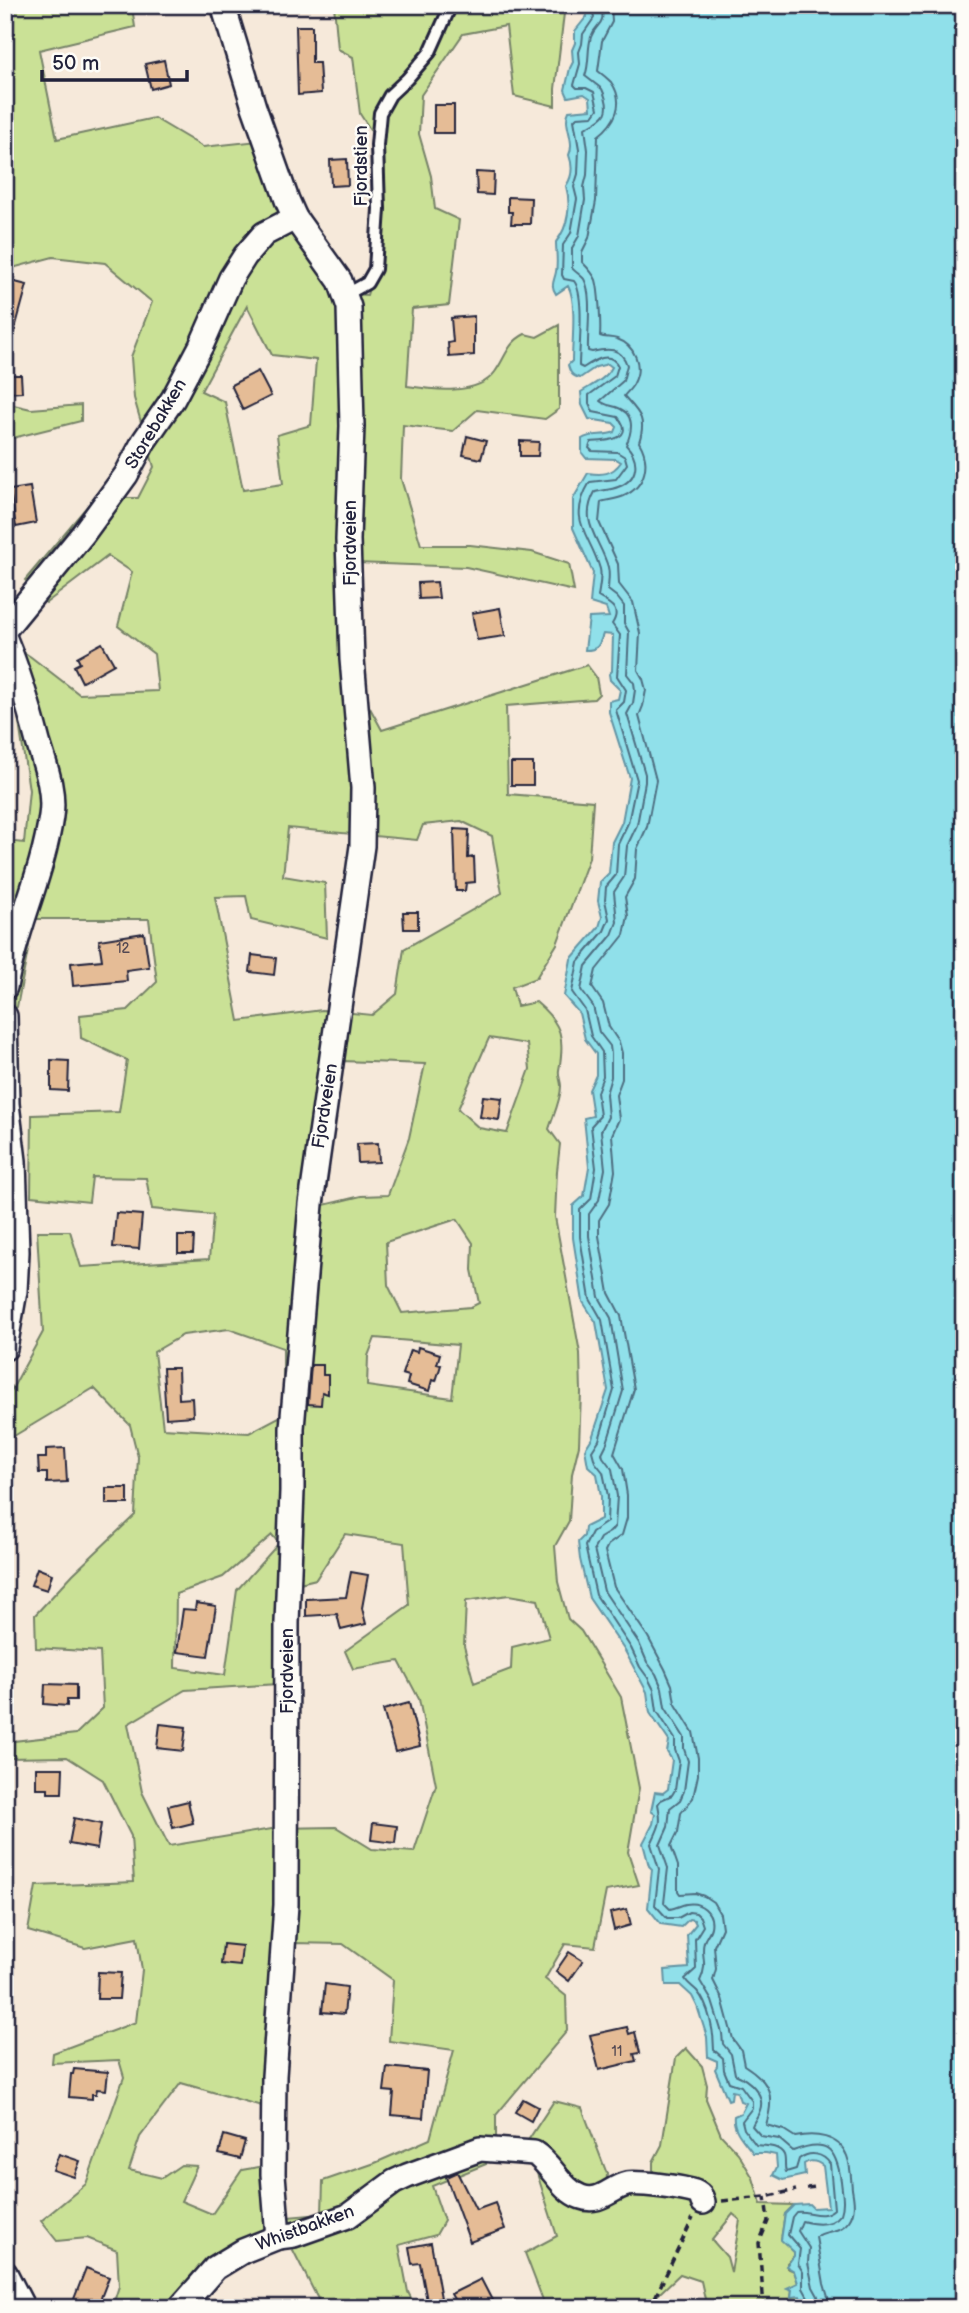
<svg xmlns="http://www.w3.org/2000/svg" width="969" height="2313" viewBox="0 0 969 2313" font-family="'Balsamiq Sans',sans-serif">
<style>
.green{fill:#cae196;stroke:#768268;stroke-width:2;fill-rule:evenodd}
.water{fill:#90e0ea;stroke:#6494a4;stroke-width:2}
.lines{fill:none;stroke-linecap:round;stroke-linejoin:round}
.shore{stroke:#4e6e81;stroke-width:2}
.building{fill:#e5bc96;stroke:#22223b;stroke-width:2}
.service-casing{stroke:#22223b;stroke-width:16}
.minor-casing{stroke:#22223b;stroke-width:28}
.path{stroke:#22223b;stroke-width:3.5;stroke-dasharray:7 5;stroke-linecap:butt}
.service{stroke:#fdfcf7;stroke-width:10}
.minor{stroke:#fdfcf7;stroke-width:23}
.labels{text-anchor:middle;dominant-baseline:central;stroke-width:5;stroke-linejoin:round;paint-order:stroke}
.number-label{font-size:14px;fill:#534852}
.street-label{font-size:18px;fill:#22223b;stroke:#fdfcf7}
</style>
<rect width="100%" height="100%" fill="#f6e9da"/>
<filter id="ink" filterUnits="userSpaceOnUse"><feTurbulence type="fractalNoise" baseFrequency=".0143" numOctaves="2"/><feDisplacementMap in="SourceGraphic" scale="14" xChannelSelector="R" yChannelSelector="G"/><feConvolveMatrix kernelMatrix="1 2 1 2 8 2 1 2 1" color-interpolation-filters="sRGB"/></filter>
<g filter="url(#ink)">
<g class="green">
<path d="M5,5h57l2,5 68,-3 3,20 -96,23 18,89 97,-21 49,29 55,-6 30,88 49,64 30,2 14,-46 -8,-115 -13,-20 -7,-57 -15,-8 -4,-44h231l-10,84v17l-41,-10 -8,-70 -43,8 -42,61 -2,39 12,42 4,33 24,11 -10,85 -37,4 -5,77c26,4 71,10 88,-14 11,-15 12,-29 30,-38l12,3 22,-12v84l-14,10 -68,-9 -24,21 -50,-6 -2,54 20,66h49l62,7 37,12 5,27 -108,-24 -110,-4 8,134 18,33 205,-65 9,12 3,17 -5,5 -88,7 2,88 85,7 -4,57 -32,86 -21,34 -24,9 5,19 19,-4c26,22 29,36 23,68 -1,6 2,11 2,16 0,14 -8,30 -12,43l11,15 -3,27 -2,46 25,136 1,40 -2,52 -7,29 -3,47 -14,25 3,36 10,37 13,12 40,66 18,91 -11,64 11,33 -33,6 -11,56 -30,-3 -20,35 21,17 1,35 -71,84v25l-13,4 3,20 -54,22 12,35 -8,14 -37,10 9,47 8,16h-90l-5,-3 -30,-59 -28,-15 -92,77h-59l7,-22 -2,-36 -30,-12 -30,3 -16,-20 45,-37 38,-107 -5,-17 -67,3 1,-10 83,-31 6,-52 -5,-32 -52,10 -57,-17 8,-45 98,-4 -3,-46 -28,-56 -36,-23 -60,1 -2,-16 71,-8 27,-26 -3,-56 -64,-4 -1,-33 38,-41 62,-59 3,-58 -8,-32 -36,-37 -80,48 -9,-4v-30l38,-70 -6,-101h33l11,36 128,-8 4,-44 -61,-6 -6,-31 -54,-1 -3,25 -58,-6 1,-81 87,-3 8,-52 -46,-22 -1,-23 48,-5 29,-28 -8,-63h-115l-17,88 -12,8v-174l19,2 5,-53 -16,-108 -8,1v-43l26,17 48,37 79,-3 -4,-37 -36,-28 14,-54 -24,-16 -62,47 -21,-23 69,-82h44l16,-31 -20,-69 -3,-41 21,-55 -47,-39 -52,-6 -48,13zM247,306l25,49 44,5 -5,65 -34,10 6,49 -40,6 -18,-88 -24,-11zM461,821l31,15 10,57 -98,56 -7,45 -25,21 -50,-5 -83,11 -24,-124 31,-1 5,24 76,18 -2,-55 -42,-7 5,-48 129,12 6,-15zM489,1038l38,6 3,25 -23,64 -28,-5 -21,-19zM341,1061l84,3 -16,74 -21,57 -27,1 -37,9zM457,1219l16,24 -1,27 7,33 -8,4 -69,6 -14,-28 -2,-43zM229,1329l54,19v67l-34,18 -86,-5 -9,-76 29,-17zM375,1338l83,7 -6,53 -85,-12 1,-30zM345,1534l59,9 5,62 -64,46 8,18 46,-8 20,38 17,86 -22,67 -42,-3 -36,-22 -58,1 -109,18 -27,-54 -14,-68 57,-34 94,-6 4,-97 33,-8zM272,1535l7,8 -42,47 -12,85 -50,-7 1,-74 47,-17zM509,1595l29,5 11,38 -37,9 -1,22 -37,14 -10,-37 2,-45zM293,1943l50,1 50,36 -4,61 65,9 -24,89 -55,24 -52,18 -1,33 -34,3 -19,-52 -27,5 -30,44 -31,-13 16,-35 -16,-1 -19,13 -33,-8 11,-33 41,-54 84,24 20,1z"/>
<polygon points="5,403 31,409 81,405 81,421 5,440"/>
<path d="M686,2048l16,18 5,19 -1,14 15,36 17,18 15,25 8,26 33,1 -9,9 -4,25 13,13v4l-7,7v5l7,3 4,12 -6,6 -1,8 9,-2 3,13h-96l-6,-27 -21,-7 -36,34h-98l-21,-55 32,-17 -30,-94 27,-41 28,7 25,66 -1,16 47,1v-29l9,-17 14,-87zM733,2214l7,6 -9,52 -4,-15 -15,-17z"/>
</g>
<path class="water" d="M585,5h379v2303h-161l-3,-12 -9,1 1,-7 -5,-2 11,-5 -4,-12 -8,-5 8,-10v-4l-13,-12 4,-26 9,-9 15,-1 4,4 15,-1 -5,-41c-5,-4 -12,-7 -19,-2l1,11 -22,5 -10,-5 4,-8 -1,-12 -10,-2h-13c-8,-11 -21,-23 -19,-37l7,-3 5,-10 -6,-2 -3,-9 -5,-1 -1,8 -3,1 -13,-31 2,-3v-5l-9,-4 -1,-20 -10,-31 -5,-10 -12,-11h-14l-1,-15 24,-2 -2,-33 9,-11 -2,-4 -5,-1 -8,8 -20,-3 -13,-16 4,-39 -3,-3 -6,-23 10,-19 2,-10 -4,-3 4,-19 8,1 5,-4 4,-29 -5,-8 2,-11 -19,-28 -3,-21 -22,-41 -36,-53 -9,-39 -2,-17 6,-6 1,-9 16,-8v-23l-4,-22 -9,-8 -3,-17 7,-11 16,-48 -12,-68 -13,-20 -10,-64v-32l11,-10 5,-29 -5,-49 9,-2 -4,-26 7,-15v-21l-11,-15 -6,-26 -15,-17 7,-37 28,-32 3,-10 -4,-16 2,-19 9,-9 3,-31 10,-20 8,-44 -21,-66v-11l9,-2 2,-9 -10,-10 -1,-6 3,-3 1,-36 -10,-1c-4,12 -5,16 -18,16l4,-32 20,-1 -3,-9 -16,-5 3,-30 -20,-45v-29l15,-26c14,2 24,2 33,-11l-5,-3 -30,-1 -4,-5v-14c10,-7 22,-2 33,-7l2,-5 -4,-4 -24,-4 -7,-14 -1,-13c11,-7 25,-13 31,-25l-4,-3 -12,3 -16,11c-8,-2 -10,-5 -12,-13l4,-4c0,-19 5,-60 -4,-75l-12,8c-6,-9 -2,-12 0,-22 2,-9 0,-21 0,-30 13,-16 15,-38 10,-56 7,-10 7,-20 3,-31 7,-15 -7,-31 0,-44l22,-2 -1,-11 -6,-4 -16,3 -3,-7 5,-22 3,-6 -1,-12 3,-7v-12l12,-15z"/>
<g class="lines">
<g class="shore">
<path d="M592,5l2,13 -11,16 -1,10 -3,8 1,12 -6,21 3,3h9l8,4 4,17 -5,7 -16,1 -3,3 5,29 -1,25 -4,13 3,12 -6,34 -8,12 -1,30 2,4 10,2c11,14 5,66 5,85l4,2c12,-8 27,-18 35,-2l-3,10 -26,19v8l4,9 25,5c19,23 -13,24 -27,25l-2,6 3,3 25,1 8,5 2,7 -11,15 -26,3c-24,40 0,51 10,87 2,9 -1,19 -2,28 12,7 24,12 14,27l8,11 -3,41 9,14 -2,12 -8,8 21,70 -9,43 -10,21 -2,31 -10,12 -1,13 4,19 -5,12 -26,31 -6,30 13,18 6,26 11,16 1,24 -6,16 3,24 -9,10 5,42 -5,31 -11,11v27l10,62 12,21 12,70 -15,50 -7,11 3,11 8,10 5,24 -1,26 -15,10 -7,14 11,49 35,53 9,19 8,11 6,12 3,21 18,28v11l4,11 -4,29 -3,5 -11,5 -3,4c4,20 2,21 -7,40l8,25 -4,36 12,13h11l11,-6 7,1 4,4 3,9 -8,13 1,30 -11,10c3,5 7,7 12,12 12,14 17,41 17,59l9,8 1,12 5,12 12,4 11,15v7l-10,13 2,8 12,16c9,1 23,0 28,10 2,5 0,12 2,17l10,-3 3,-10c11,-8 24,-6 31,5l4,45c-12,11 -25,1 -38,3l-4,5 -4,18 12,14 -2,15 5,8v16l6,11v9"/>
<path d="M601,5c5,22 -4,16 -10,32 -4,12 -1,26 -6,39l17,13c12,26 1,29 -17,39l3,22 -1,25 -3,12 1,13 -6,36 -7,12v20c3,4 9,7 12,11 9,15 3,55 4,72l4,1c16,-4 29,-5 35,13l-4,16 -23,20c5,4 9,4 16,6 19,6 17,23 10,38 14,14 13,34 -8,42 -7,3 -16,3 -23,5 -17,30 5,47 13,75 2,8 0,16 0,23l9,7 7,9v17l5,9 -2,42 7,9 1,7 -2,13 -6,11 18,60v8l-8,43 -10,21 -3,31 -10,15 3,30 -5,13 -26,31 -5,24 12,16 6,26 11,14 1,8v23l-5,17 2,23 -7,14 4,38 -6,31 -10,14v22l10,61 12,21 12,73 -16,52 -5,10 1,4 9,12 5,27 -2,30 -5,6 -10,6 -6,11 10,42 35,52 8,19 9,12 6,14 3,19 19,30v12l4,12 -4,30 -4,9 -10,8 -2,19 -8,18 8,23 -4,35 6,6c6,-1 11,-4 16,-5 14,-3 28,8 25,23 -1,6 -6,10 -7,15 -4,14 5,20 -4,39l12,20 10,32 1,11 8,10 4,20c12,5 31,19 25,36 -2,6 -6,11 -8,16l9,10 18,3 14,12c33,-13 43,-4 48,30 1,11 4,22 0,33 -9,12 -25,11 -39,7l-4,10 11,17 -1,15 5,24 5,9v12"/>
<path d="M611,5l1,17 -10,19 -4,30c4,3 9,7 13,11 15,21 4,41 -13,54l-2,65 -7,37 -7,14v10c5,5 11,11 14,18 3,10 5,45 4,56 5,2 11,1 17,3 18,6 26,27 17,44 -2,5 -7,9 -10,13 15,17 23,22 15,46 12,20 7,44 -15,54 -7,3 -16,4 -23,6l-2,20 19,42 1,20 14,18 7,31 -2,37 5,9 3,11 -3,16 -4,10 17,64 -9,47 -10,22 -2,30 -10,18 3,19 -4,19 -28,35 -4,17 11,16 6,24 10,15 3,11v26l-6,16 3,24 -7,16 3,36 -6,33 -10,16v16l10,57 12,23 13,73 -20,64 9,16 4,26v23l-5,17 -14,10 -3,6 9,36 34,50 17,32 7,16 3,18 18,29 5,26v17l-5,23 -12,15 -3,19 -7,14 7,20v25l2,3 15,-1 9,3 9,6 7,12 2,14 -8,18 2,23 -3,11 9,18 11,41 8,11 3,15c27,17 31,31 22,60l18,5 11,7c19,-4 44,-2 52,19 4,10 4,23 5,33 2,11 4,22 -3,32 -9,13 -23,8 -33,16l8,47 4,13 1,11"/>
</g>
</g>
<g class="building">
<polygon points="296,26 312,26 312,63 319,63 321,93 298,95"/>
<polygon points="164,60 169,84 151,89 145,64"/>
<rect x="434" y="105" width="20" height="28"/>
<polygon points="347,159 348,185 331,186 330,160"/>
<polygon points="476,172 494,173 493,195 477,194"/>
<polygon points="508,197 531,198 530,224 511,224 512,212 508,212"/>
<polygon points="11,281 27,285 10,347 5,346 5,300"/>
<polygon points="474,316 474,355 449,357 448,343 453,342 451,318"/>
<polygon points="258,371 271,396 243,410 231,385"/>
<polygon points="6,375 21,375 22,392 7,393"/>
<polygon points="467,436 486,441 481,459 463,455"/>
<polygon points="520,441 539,442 538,456 520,456"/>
<polygon points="30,487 36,523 16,527 10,490"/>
<polygon points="437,582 439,598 419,599 418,583"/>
<polygon points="500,608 505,636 477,640 472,613"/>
<polygon points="102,643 114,664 82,682 74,666 80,663 77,657"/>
<rect x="511" y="763" width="22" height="22"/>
<polygon points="454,829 469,830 468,858 474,857 475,882 466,883 465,891 456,891"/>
<polygon points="403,912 418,912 418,929 404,929"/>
<polygon points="144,933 149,967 126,970 127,981 73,986 71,963 102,960 99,940"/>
<polygon points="252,955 276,958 274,975 250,972"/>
<polygon points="51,1060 69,1061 68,1091 51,1090"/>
<polygon points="483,1096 502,1098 499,1120 480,1117"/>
<polygon points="378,1143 379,1162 358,1163 357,1144"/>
<polygon points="116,1213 142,1215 139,1249 113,1247"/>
<polygon points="178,1236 194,1236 193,1253 178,1253"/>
<polygon points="418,1347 440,1354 437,1364 441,1365 436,1381 432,1380 429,1391 407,1384 409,1376 402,1374 410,1350 417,1352"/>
<polygon points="311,1365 323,1365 323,1375 328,1375 328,1394 322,1392 321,1405 308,1404"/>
<polygon points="163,1368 178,1368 179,1399 192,1398 193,1416 166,1418"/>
<polygon points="65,1448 67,1482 47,1483 47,1473 39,1473 38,1458 46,1458 46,1449"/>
<rect x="106" y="1488" width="22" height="16"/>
<polygon points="37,1568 52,1574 47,1590 31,1585"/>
<polygon points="351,1572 368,1575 362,1608 366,1624 341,1630 337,1614 306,1616 306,1599 346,1597"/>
<polygon points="196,1603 216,1606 208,1656 177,1652 183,1609 195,1610"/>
<polygon points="45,1684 76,1685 76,1700 67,1700 67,1706 44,1704"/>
<polygon points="409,1703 420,1746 395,1752 383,1710"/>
<polygon points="160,1724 186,1727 183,1751 157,1748"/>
<polygon points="36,1768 63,1768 62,1793 48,1793 48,1788 36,1788"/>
<polygon points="188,1801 193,1823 173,1828 168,1806"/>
<polygon points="74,1818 101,1824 97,1849 69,1844"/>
<polygon points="373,1823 397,1826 395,1843 371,1840"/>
<polygon points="627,1909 631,1925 614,1930 610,1913"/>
<polygon points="223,1944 242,1946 240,1966 221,1964"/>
<polygon points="569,1952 583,1961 569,1981 556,1971"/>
<polygon points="98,1972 121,1973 119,1999 97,1999"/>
<polygon points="325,1984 347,1987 344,2014 322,2012"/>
<polygon points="627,2027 629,2034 635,2032 640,2053 634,2054 636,2061 599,2070 590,2035"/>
<polygon points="387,2067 427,2071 423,2118 392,2115 394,2092 384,2091"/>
<polygon points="74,2069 108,2072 106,2090 97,2089 96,2094 92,2094 92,2099 69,2097 71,2074 73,2074"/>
<polygon points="523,2099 538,2107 531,2121 515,2112"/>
<polygon points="224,2135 245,2141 240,2159 219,2154"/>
<polygon points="59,2154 80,2161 74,2177 53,2170"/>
<polygon points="457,2172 476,2210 495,2203 505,2229 470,2242 446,2177"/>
<polygon points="431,2243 441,2298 427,2301 420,2263 412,2264 409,2247"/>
<polygon points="86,2268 109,2277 97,2308 74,2308 77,2301 74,2299"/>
<polygon points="481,2279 496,2308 459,2308 451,2294"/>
</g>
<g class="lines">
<defs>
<polyline id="service" points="347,294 367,283 375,269 379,209 377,145 380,113 390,95 407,79 430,52 451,5"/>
<g id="minor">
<polyline points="223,5 254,107 287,200 295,218 340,281 349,307 352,426 348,540 352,659 363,788 362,846 311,1204 292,1428 292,1491 287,1623 286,1905 274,2076 273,2174 278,2237"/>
<polyline points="5,629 83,534 126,475 144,441 173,399 201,346 231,278 245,256 264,234 295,218"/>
<path d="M5,639c14,34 24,68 33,103 7,23 17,49 13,74 -8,59 -36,113 -46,171"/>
<polyline points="5,1016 7,1104 14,1161 17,1252 15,1291 5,1348"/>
<polyline points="5,2273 23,2308"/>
<path d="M180,2308l35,-40 28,-17 35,-14 16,-2 54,-19 46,-34 13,-6 73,-27 54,4c18,11 27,37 47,44 19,7 29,-9 46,-13 9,-2 63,4 70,9 5,3 4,4 6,9"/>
</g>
</defs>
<use href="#service" class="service-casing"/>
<use href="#minor" class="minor-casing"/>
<g class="path">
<polyline points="807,2188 818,2187"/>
<polyline points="722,2201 765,2197 796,2190"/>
<polyline points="650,2308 693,2218"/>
<polyline points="764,2308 759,2243 768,2221 765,2197"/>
</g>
<use href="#service" class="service"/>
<use href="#minor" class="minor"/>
</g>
</g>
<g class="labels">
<g class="number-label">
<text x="123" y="948">12</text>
<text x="617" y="2051">11</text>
</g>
<g class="street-label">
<text transform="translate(361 166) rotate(-90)">Fjordstien</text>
<text transform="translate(156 424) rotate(-59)">Storebakken</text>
<text transform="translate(350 543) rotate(-90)">Fjordveien</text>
<text transform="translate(325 1106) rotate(-81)">Fjordveien</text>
<text transform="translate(287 1671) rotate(-90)">Fjordveien</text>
<text transform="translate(305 2228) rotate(-20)">Whistbakken</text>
</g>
</g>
<rect width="969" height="2313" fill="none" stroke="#fdfcf7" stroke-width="28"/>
<rect x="14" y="14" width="941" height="2285" fill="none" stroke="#22223b" stroke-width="2.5" filter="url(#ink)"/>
<path d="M42 70v10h145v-10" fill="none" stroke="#22223b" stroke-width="3.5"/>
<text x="52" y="70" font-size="21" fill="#22223b" stroke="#fdfcf7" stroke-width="5" paint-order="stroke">50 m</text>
</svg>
